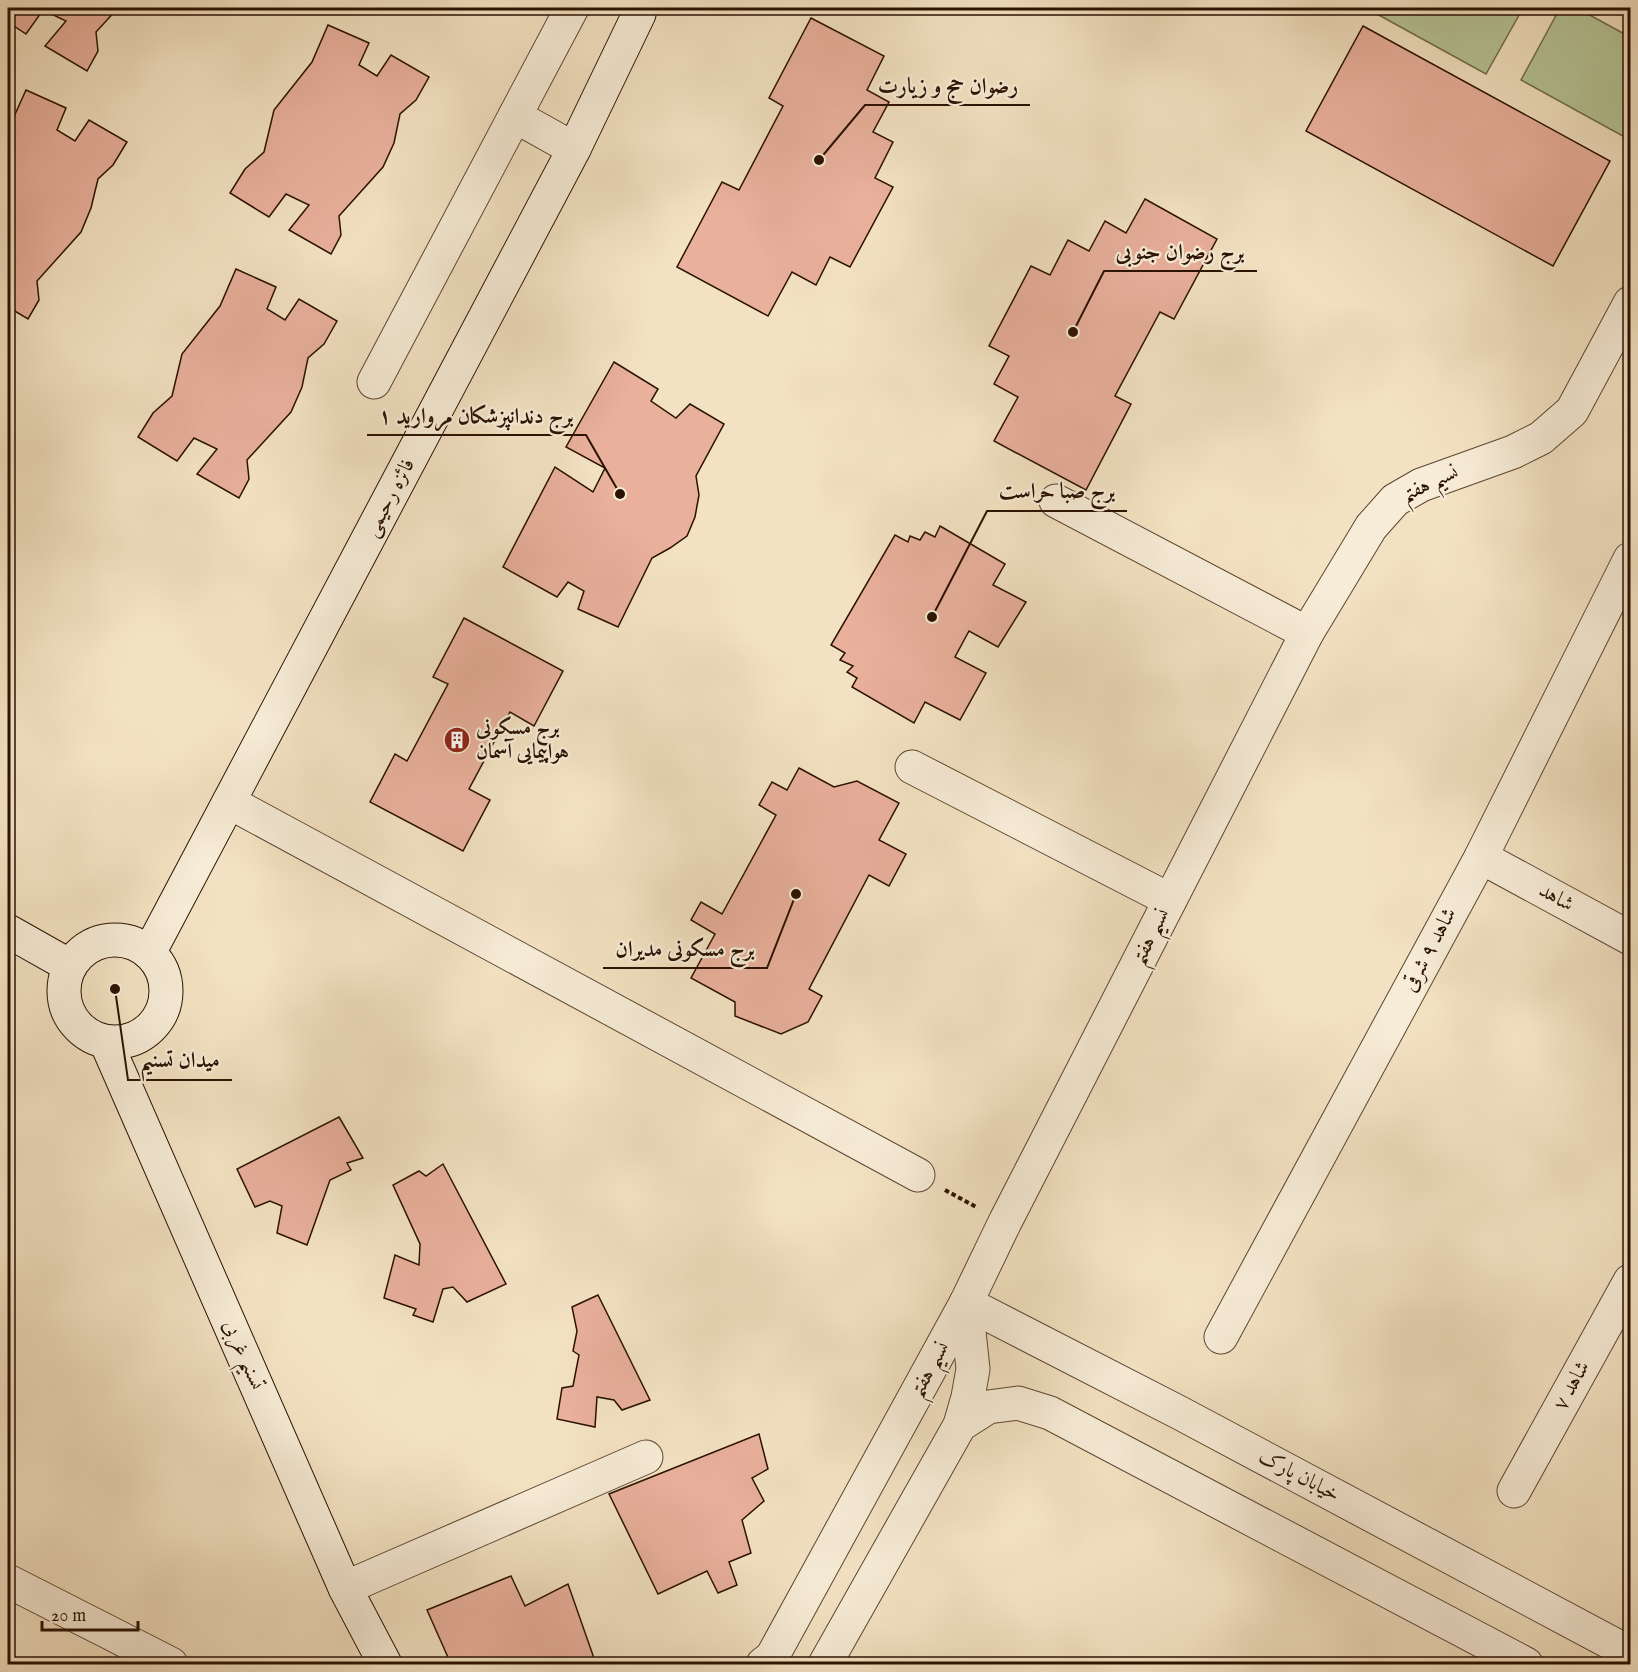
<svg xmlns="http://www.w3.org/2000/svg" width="1638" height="1672" viewBox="0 0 1638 1672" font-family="'IM FELL English',Amiri,serif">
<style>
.green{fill:#b6c497;stroke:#706a4c;stroke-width:1.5}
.building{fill:#e9b09c;stroke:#2a1102;stroke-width:1.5}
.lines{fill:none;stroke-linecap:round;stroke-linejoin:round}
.street-casing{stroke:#5c4532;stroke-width:35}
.secondary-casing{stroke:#2a1102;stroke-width:35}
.path{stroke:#2a1102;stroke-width:4;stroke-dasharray:4.5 3;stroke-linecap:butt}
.street{stroke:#f7ecd7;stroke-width:33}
.secondary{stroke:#f7ecd7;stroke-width:33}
.labels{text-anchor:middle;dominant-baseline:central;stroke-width:4.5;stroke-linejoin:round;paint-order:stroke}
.street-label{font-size:21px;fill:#2a1102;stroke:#f7ecd7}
.poi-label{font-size:21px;font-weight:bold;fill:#2a1102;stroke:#f7ecd7;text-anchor:start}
.leader{fill:none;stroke:#2a1102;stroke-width:2}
.callout-dot{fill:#2a1102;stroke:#f7ecd7;stroke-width:2}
.callout-label{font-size:22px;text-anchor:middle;font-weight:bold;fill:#2a1102;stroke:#f7ecd7;stroke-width:4.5;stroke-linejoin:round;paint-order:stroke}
</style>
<rect width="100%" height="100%" fill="#f3e2c2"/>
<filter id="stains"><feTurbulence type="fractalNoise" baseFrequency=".00333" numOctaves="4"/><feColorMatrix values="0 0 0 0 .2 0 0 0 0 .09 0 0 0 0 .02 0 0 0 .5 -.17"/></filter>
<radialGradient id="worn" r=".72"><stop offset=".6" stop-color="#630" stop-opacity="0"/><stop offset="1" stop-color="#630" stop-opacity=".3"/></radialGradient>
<g class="green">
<polygon points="1366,8 1523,8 1486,74"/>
<polygon points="1560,8 1577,8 1630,37 1630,140 1521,80"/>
</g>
<g class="building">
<polygon points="8,8 118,8 96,32 98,51 87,71 45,46 66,21 43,10 26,34 8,22"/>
<polygon points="811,18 884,56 867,90 889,102 873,132 893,142 875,178 893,187 850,267 830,257 816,285 792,272 768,316 677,267 722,182 739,190 783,106 769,98"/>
<polygon points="328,25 369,43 359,65 377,76 391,55 429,77 416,100 400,114 394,143 383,167 339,216 341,235 331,254 289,230 309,205 286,194 269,217 230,193 245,169 264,152 274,110 312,62"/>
<polygon points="1363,26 1610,161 1553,266 1306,131"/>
<polygon points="26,90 66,108 57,130 75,141 89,120 127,142 113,165 98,179 91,208 81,232 37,281 39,300 28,319 8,307 8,130"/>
<polygon points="1145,199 1217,239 1174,319 1160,312 1115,396 1131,404 1086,490 994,441 1018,397 994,384 1009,356 989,346 1031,266 1050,275 1068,240 1089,251 1105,221 1126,233"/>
<polygon points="236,269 276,287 267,309 285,320 299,299 337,321 324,344 308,358 302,387 291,412 247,460 249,479 239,498 197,474 217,449 194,438 177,461 138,437 153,413 172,396 182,354 220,306"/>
<polygon points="614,362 658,389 651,401 676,418 690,404 724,424 696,476 699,495 695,517 687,536 670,548 652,558 618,627 578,609 584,591 568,582 557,597 503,567 555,467 593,492 605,468 566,447"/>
<polygon points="940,526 1005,564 993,585 1026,602 998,647 969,631 955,657 986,673 960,720 925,702 914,723 852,687 857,678 847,672 853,666 840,660 845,653 831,645 895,535 908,542 910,536 920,540 925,532 935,537"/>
<polygon points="464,618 563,671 534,726 510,712 469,789 490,800 463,851 370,802 395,754 407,761 448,684 433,677"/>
<polygon points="799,768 834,787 857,781 899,803 879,840 906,854 889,886 869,875 809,989 822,996 808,1022 781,1034 735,1016 735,1002 691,978 715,934 691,920 701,902 722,914 776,815 759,805 772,782 787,790"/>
<polygon points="339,1117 363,1158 347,1163 351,1170 330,1180 307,1245 277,1233 282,1206 270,1201 255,1207 237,1169"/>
<polygon points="443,1164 506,1284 467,1302 453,1287 443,1289 433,1322 413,1315 416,1309 384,1298 395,1255 419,1265 420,1244 393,1185 419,1171 426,1176"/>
<polygon points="598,1295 650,1400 622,1410 614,1400 597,1397 595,1427 557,1419 562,1388 573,1386 579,1355 573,1351 577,1331 572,1307"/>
<polygon points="759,1434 768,1469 752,1478 764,1501 742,1520 751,1553 729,1562 737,1585 718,1593 707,1571 658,1594 609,1494"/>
<polygon points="511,1576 525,1606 568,1584 596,1664 451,1664 427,1610"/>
</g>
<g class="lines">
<defs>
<g id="street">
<polyline points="515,116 574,149"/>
<polyline points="374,382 572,8"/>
<polyline points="1056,501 1307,633"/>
<polyline points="912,767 1170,900"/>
<polyline points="229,802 918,1175"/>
<polyline points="1481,857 1630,938"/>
<polyline points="966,1303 1180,1413 1630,1653"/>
<polyline points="1221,1337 1481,857 1630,559"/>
<polyline points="960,1425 988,1407 1018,1403 1050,1413 1526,1664"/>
<polyline points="1514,1491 1630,1281"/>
<polyline points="8,1581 171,1664"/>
<polyline points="345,1588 646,1457"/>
<polyline points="763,1664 772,1657 966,1303 1005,1222 1307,633 1371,527 1395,500 1421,485 1513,452 1541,438 1572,411 1630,303"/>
<polyline points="825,1664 960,1425 968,1397 973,1369 966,1303"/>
</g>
<g id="secondary">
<polyline points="8,931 70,966"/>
<circle cx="115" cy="991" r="51"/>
<polyline points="149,953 574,149 639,14 640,8"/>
<polyline points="106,1042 345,1588 385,1664"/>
</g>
</defs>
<use href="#street" class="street-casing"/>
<use href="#secondary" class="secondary-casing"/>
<polyline class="path" points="945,1190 978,1208"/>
<use href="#street" class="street"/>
<use href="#secondary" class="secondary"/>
</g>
<defs>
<symbol id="building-disc" viewBox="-11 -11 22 22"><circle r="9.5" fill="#8f2418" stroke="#f7ecd7"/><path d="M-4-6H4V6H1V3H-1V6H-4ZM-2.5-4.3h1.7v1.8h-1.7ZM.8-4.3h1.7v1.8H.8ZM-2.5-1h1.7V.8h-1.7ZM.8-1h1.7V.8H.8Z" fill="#fff"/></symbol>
</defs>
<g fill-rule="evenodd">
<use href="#building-disc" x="442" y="725" width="30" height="30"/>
</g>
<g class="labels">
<g class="street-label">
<text transform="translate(1430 484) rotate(-25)">نسیم هفتم</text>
<text transform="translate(390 498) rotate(-62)">فائزه رحیمی</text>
<text transform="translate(1556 898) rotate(29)">شاهد</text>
<text transform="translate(1151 937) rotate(-63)">نسیم هفتم</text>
<text transform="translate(1430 950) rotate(-62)">شاهد ۹ شرقی</text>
<text transform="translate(243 1355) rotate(66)">تسنیم غربی</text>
<text transform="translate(930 1370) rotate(-61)">نسیم هفتم</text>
<text transform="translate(1572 1386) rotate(-61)">شاهد ۷</text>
<text transform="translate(1299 1476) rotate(28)">خیابان پارک</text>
</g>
<g class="poi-label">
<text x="476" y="728">برج مسکونی<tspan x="476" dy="24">هواپیمایی آسمان</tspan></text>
</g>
</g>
<path class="leader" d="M819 160L865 105H1030M1073 332L1104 271H1257M620 494L586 435H367M932 617L987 511H1127M796 894L767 968H603M115 989L128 1080H232"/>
<g class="callout-dot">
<circle cx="819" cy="160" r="6"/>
<circle cx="1073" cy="332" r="6"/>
<circle cx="620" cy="494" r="6"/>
<circle cx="932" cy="617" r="6"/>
<circle cx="796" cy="894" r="6"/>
<circle cx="115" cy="989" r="6"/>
</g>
<g class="callout-label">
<text x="948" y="93">رضوان حج و زیارت</text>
<text x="1180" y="259">برج رضوان جنوبی</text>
<text x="476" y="423">برج دندانپزشکان مروارید ۱</text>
<text x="1057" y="498">برج صبا حراست</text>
<text x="685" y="956">برج مسکونی مدیران</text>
<text x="180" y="1067">میدان تسنیم</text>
</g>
<rect width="1638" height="1672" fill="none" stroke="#f3e2c2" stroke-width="30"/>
<rect x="9" y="9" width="1620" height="1654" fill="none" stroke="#2a1102" stroke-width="3"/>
<rect x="15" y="15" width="1608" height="1642" fill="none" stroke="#2a1102" stroke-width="1.5"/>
<path d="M42 1621v9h96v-9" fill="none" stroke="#2a1102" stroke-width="3"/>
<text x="51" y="1621" font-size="18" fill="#2a1102" stroke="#f7ecd7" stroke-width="4.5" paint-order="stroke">20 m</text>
<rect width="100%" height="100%" filter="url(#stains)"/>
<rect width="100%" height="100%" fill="url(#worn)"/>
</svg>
